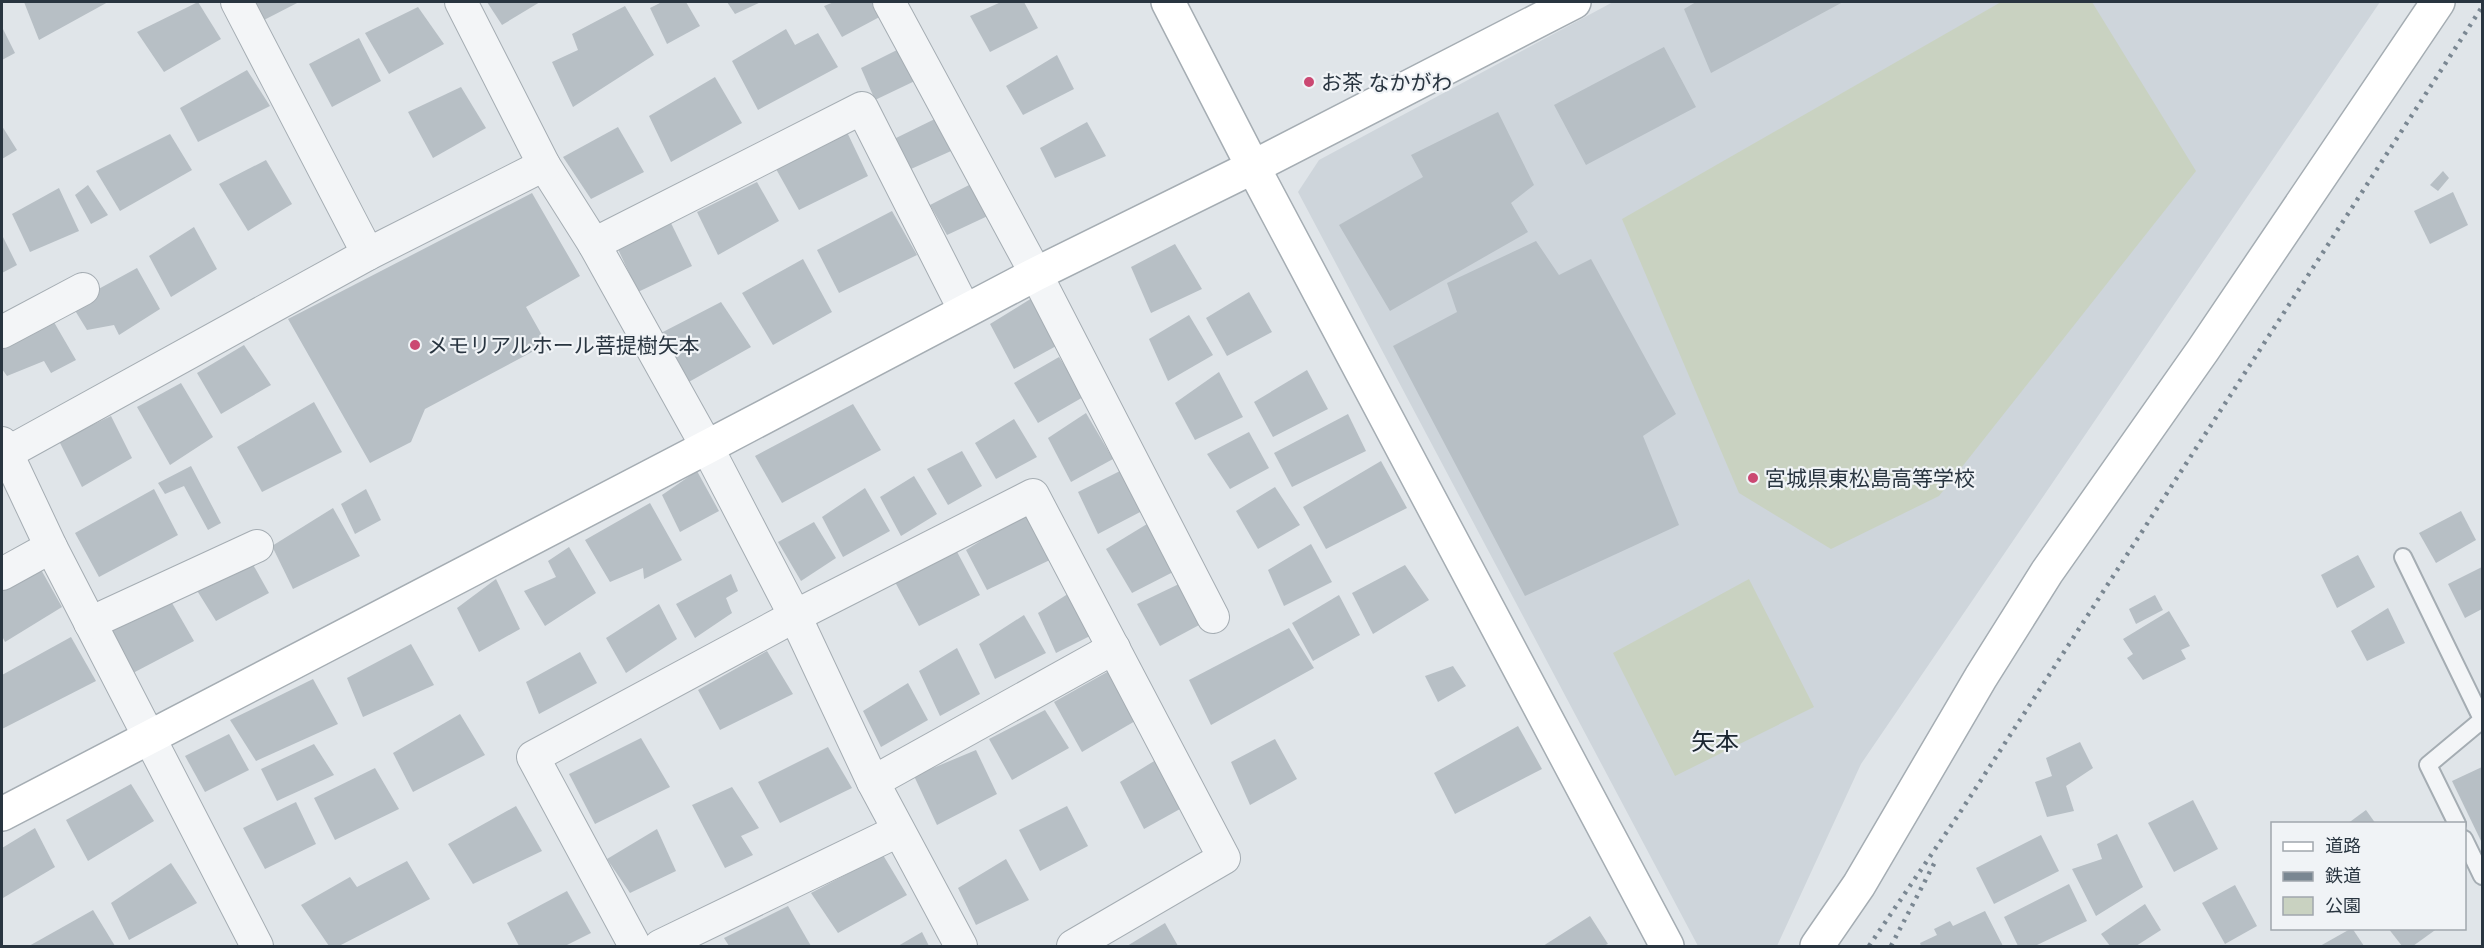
<svg xmlns="http://www.w3.org/2000/svg" width="2484" height="948" viewBox="0 0 2484 948" font-family="'Space Grotesk','Noto Sans JP',sans-serif">
<style>
.built{fill:#ced5db}
.green{fill:#c9d2c1}
.building{fill:#b7bfc5}
.lines{fill:none;stroke-linecap:round;stroke-linejoin:round}
.lane-casing{stroke:#a5adb3;stroke-width:20}
.street-casing{stroke:#a5adb3;stroke-width:34}
.secondary-casing{stroke:#a5adb3;stroke-width:36}
.lane{stroke:#f3f5f7;stroke-width:16}
.street{stroke:#f3f5f7;stroke-width:32}
.secondary{stroke:#fff;stroke-width:33}
.rail{stroke:#7a8792;stroke-width:4.5;stroke-dasharray:3 6;stroke-linecap:butt}
.poi-dot{fill:#cb4872;stroke:#f0f3f6;stroke-width:2}
.labels{text-anchor:middle;dominant-baseline:central;stroke-width:4.5;stroke-linejoin:round;paint-order:stroke}
.poi-label{font-size:21px;fill:#293540;stroke:#f0f3f6;text-anchor:start}
.quarter-label{font-size:24px;fill:#1b2631;stroke:#f0f3f6}
</style>
<rect width="100%" height="100%" fill="#e0e5e9"/>
<polygon class="built" points="1613,2 2380,2 1861,764 1777,946 1698,946 1298,192 1319,160"/>
<g class="green">
<polygon points="2001,2 2092,2 2196,171 1939,496 1831,549 1739,493 1622,219"/>
<polygon points="1749,579 1814,707 1675,776 1613,653"/>
</g>
<g class="building">
<polygon points="24,2 108,2 39,40"/>
<polygon points="198,2 221,39 164,72 137,32"/>
<polygon points="253,2 299,2 264,20"/>
<polygon points="487,2 540,2 502,25"/>
<polygon points="662,2 686,2 700,26 667,44 650,8"/>
<polygon points="727,2 761,2 735,14"/>
<polygon points="834,2 880,2 887,13 842,37 824,6"/>
<polygon points="1001,2 1024,2 1038,28 990,52 970,16"/>
<polygon points="1696,2 1843,2 1711,73 1684,9"/>
<polygon points="625,6 654,55 573,107 552,62 578,50 572,34"/>
<polygon points="418,7 444,44 389,74 365,33"/>
<polygon points="2,27 15,53 2,60"/>
<polygon points="786,29 795,45 818,33 838,67 758,110 732,61"/>
<polygon points="359,38 381,81 332,107 309,64"/>
<polygon points="903,47 919,79 875,100 861,68"/>
<polygon points="1664,47 1696,107 1586,165 1554,105"/>
<polygon points="1057,55 1074,89 1023,115 1006,86"/>
<polygon points="247,70 270,106 198,142 180,108"/>
<polygon points="715,77 742,123 671,162 649,116"/>
<polygon points="461,87 486,128 433,158 408,112"/>
<polygon points="1498,112 1534,185 1511,203 1528,232 1390,311 1339,225 1423,177 1411,155"/>
<polygon points="943,115 960,147 911,169 894,139"/>
<polygon points="1087,122 1106,156 1055,178 1040,148"/>
<polygon points="2,126 17,150 2,159"/>
<polygon points="618,127 644,172 591,199 563,157"/>
<polygon points="846,130 868,176 799,210 776,169"/>
<polygon points="170,134 192,170 120,211 96,171"/>
<polygon points="266,160 292,204 248,231 219,184"/>
<polygon points="2443,171 2449,178 2438,191 2430,185"/>
<polygon points="757,182 779,221 718,255 697,212"/>
<polygon points="973,183 992,214 947,235 930,205"/>
<polygon points="88,185 108,215 91,224 75,195"/>
<polygon points="59,188 79,231 30,252 12,214"/>
<polygon points="2453,192 2468,225 2430,244 2414,211"/>
<polygon points="532,193 580,276 526,307 547,344 425,409 411,442 370,463 288,319"/>
<polygon points="892,211 917,255 839,293 817,250"/>
<polygon points="669,219 692,266 638,292 617,247"/>
<polygon points="194,227 217,269 171,297 149,256"/>
<polygon points="2,235 17,265 2,273"/>
<polygon points="1536,241 1559,275 1591,259 1676,414 1643,436 1679,525 1525,596 1393,346 1457,312 1447,283"/>
<polygon points="1175,244 1202,289 1151,313 1131,267"/>
<polygon points="803,259 832,312 773,345 742,293"/>
<polygon points="137,268 160,309 119,335 114,325 87,330 71,304"/>
<polygon points="1249,292 1272,332 1227,356 1206,318"/>
<polygon points="1032,298 1058,345 1014,369 990,324"/>
<polygon points="721,302 751,347 687,383 661,333"/>
<polygon points="1189,315 1213,355 1168,381 1149,339"/>
<polygon points="51,317 76,360 51,373 44,361 7,376 2,369 2,347"/>
<polygon points="244,345 271,385 221,414 197,373"/>
<polygon points="1059,357 1085,396 1038,423 1014,383"/>
<polygon points="1307,370 1328,409 1273,437 1254,402"/>
<polygon points="1219,372 1243,417 1195,440 1175,403"/>
<polygon points="181,383 213,437 170,465 137,407"/>
<polygon points="314,402 342,452 262,492 237,447"/>
<polygon points="853,404 881,450 782,503 755,456"/>
<polygon points="1086,413 1113,459 1071,482 1048,438"/>
<polygon points="1348,414 1366,451 1292,487 1274,453"/>
<polygon points="111,416 132,458 82,487 59,441"/>
<polygon points="1014,419 1037,457 996,479 975,443"/>
<polygon points="1249,432 1269,468 1230,489 1207,454"/>
<polygon points="962,451 982,486 948,505 927,469"/>
<polygon points="1381,461 1407,508 1326,549 1303,507"/>
<polygon points="191,466 221,523 208,530 184,486 165,494 158,483"/>
<polygon points="1122,470 1144,510 1098,534 1078,492"/>
<polygon points="697,471 719,511 680,532 662,495"/>
<polygon points="914,476 937,514 901,536 880,497"/>
<polygon points="1275,487 1300,525 1258,549 1236,511"/>
<polygon points="865,488 890,531 843,557 822,517"/>
<polygon points="154,489 178,535 99,577 75,533"/>
<polygon points="366,489 381,520 355,534 341,504"/>
<polygon points="650,503 682,560 644,579 643,568 610,582 585,540"/>
<polygon points="333,508 360,556 293,589 272,546"/>
<polygon points="1030,510 1054,558 987,590 966,550"/>
<polygon points="2461,511 2476,540 2436,563 2419,533"/>
<polygon points="814,522 836,558 801,581 778,542"/>
<polygon points="1147,524 1177,570 1132,593 1106,549"/>
<polygon points="1311,544 1332,582 1284,606 1268,570"/>
<polygon points="569,547 596,593 545,626 524,591 556,577 548,561"/>
<polygon points="955,548 980,595 919,626 895,582"/>
<polygon points="2358,555 2375,587 2337,608 2321,575"/>
<polygon points="251,561 269,593 216,621 196,589"/>
<polygon points="1405,565 1429,600 1373,634 1352,593"/>
<polygon points="39,566 62,607 5,642 2,636 2,587"/>
<polygon points="2482,567 2482,609 2465,618 2448,584"/>
<polygon points="731,574 738,591 726,598 732,613 695,638 676,604"/>
<polygon points="496,579 520,629 479,652 457,608"/>
<polygon points="1179,584 1201,624 1160,646 1137,604"/>
<polygon points="1074,590 1098,632 1056,653 1038,613"/>
<polygon points="1339,595 1360,635 1313,661 1292,623"/>
<polygon points="2155,595 2163,610 2136,624 2129,609"/>
<polygon points="168,596 194,641 133,673 108,627"/>
<polygon points="659,604 677,639 626,673 606,638"/>
<polygon points="2388,608 2405,643 2367,661 2351,631"/>
<polygon points="2169,611 2190,646 2181,650 2186,659 2143,680 2127,658 2133,654 2123,639"/>
<polygon points="1024,615 1046,653 995,679 979,644"/>
<polygon points="1289,628 1314,668 1211,725 1189,680"/>
<polygon points="71,637 96,681 2,729 2,675"/>
<polygon points="411,644 434,685 363,717 347,678"/>
<polygon points="957,648 980,694 940,716 919,671"/>
<polygon points="767,651 793,694 720,730 698,690"/>
<polygon points="580,652 597,683 539,714 526,682"/>
<polygon points="1453,666 1466,686 1438,702 1425,676"/>
<polygon points="1116,667 1142,717 1082,752 1054,702"/>
<polygon points="313,679 338,724 256,761 230,720"/>
<polygon points="908,683 928,720 881,747 863,711"/>
<polygon points="1045,710 1069,748 1012,780 989,739"/>
<polygon points="460,714 485,755 413,792 393,753"/>
<polygon points="1518,726 1542,769 1455,814 1434,773"/>
<polygon points="229,734 249,770 205,792 185,756"/>
<polygon points="641,738 670,787 595,824 569,774"/>
<polygon points="1275,739 1297,779 1250,805 1231,762"/>
<polygon points="2080,742 2093,768 2066,786 2074,811 2047,817 2035,782 2052,776 2046,758"/>
<polygon points="314,744 334,775 277,801 261,769"/>
<polygon points="828,747 852,788 780,823 758,782"/>
<polygon points="976,750 997,794 937,825 914,776"/>
<polygon points="1164,755 1189,804 1144,829 1120,782"/>
<polygon points="2482,767 2482,843 2452,781"/>
<polygon points="375,768 399,809 335,840 314,798"/>
<polygon points="131,784 154,821 88,861 66,820"/>
<polygon points="732,787 759,828 741,836 753,855 725,868 692,805"/>
<polygon points="2193,800 2218,849 2174,872 2148,823"/>
<polygon points="296,802 316,844 265,869 243,828"/>
<polygon points="516,806 542,851 473,884 448,844"/>
<polygon points="1067,806 1088,846 1040,871 1019,830"/>
<polygon points="2366,810 2376,824 2347,824"/>
<polygon points="35,828 55,867 3,898 2,848"/>
<polygon points="657,829 676,871 630,893 607,859"/>
<polygon points="2117,834 2143,887 2096,916 2072,869 2102,859 2097,844"/>
<polygon points="2041,835 2059,871 1994,904 1976,868"/>
<polygon points="883,855 907,895 838,933 811,893"/>
<polygon points="1006,859 1029,900 976,925 958,888"/>
<polygon points="407,861 430,899 339,946 329,946 301,905 350,877 357,887"/>
<polygon points="171,863 197,903 129,940 111,903"/>
<polygon points="2069,884 2087,921 2035,946 2018,946 2004,917"/>
<polygon points="2235,885 2257,926 2225,944 2202,903"/>
<polygon points="567,891 591,933 565,946 519,946 507,923"/>
<polygon points="2145,904 2161,930 2136,946 2110,946 2101,934"/>
<polygon points="788,906 811,946 729,946 724,938"/>
<polygon points="93,910 115,946 29,946"/>
<polygon points="1985,911 2003,946 1921,946 1920,943 1937,935 1934,929 1950,921 1953,926"/>
<polygon points="1590,916 1608,944 1603,946 1543,946"/>
<polygon points="1165,923 1178,946 1127,946"/>
<polygon points="2352,928 2364,946 2320,946"/>
<polygon points="2388,928 2438,928 2413,946 2402,946"/>
<polygon points="922,932 929,946 898,946"/>
</g>
<g class="lines">
<defs>
<g id="lane">
<polyline points="2403,557 2482,719"/>
<polyline points="2457,824 2428,765 2482,720"/>
<polyline points="2464,839 2482,876"/>
</g>
<g id="street">
<polyline points="237,2 368,254"/>
<polyline points="461,2 544,165 594,244 707,447 795,616 873,782 961,946"/>
<polyline points="889,2 1036,274 1213,617"/>
<polyline points="594,244 862,108 965,311"/>
<polyline points="2,332 83,289"/>
<polyline points="2,443 51,547 257,946"/>
<polyline points="7,453 368,254 544,165"/>
<polyline points="2,574 51,547"/>
<polyline points="90,623 257,546"/>
<polyline points="873,782 1114,648"/>
<polyline points="635,946 533,757 795,616 1033,495 1224,858 1073,946"/>
<polyline points="660,946 898,831"/>
</g>
<g id="secondary">
<polyline points="1168,2 1253,167 1667,946"/>
<polyline points="2,814 707,447 1036,274 1253,167 1574,2"/>
<polyline points="1817,946 1859,885 1981,677 2047,572 2203,350 2438,2"/>
</g>
</defs>
<use href="#lane" class="lane-casing"/>
<use href="#street" class="street-casing"/>
<use href="#secondary" class="secondary-casing"/>
<use href="#lane" class="lane"/>
<use href="#street" class="street"/>
<use href="#secondary" class="secondary"/>
<g class="rail">
<polyline points="1869,946 1959,814 2482,7"/>
<polyline points="1891,946 1936,860"/>
</g>
</g>
<g class="poi-dot">
<circle cx="1309" cy="82" r="6"/>
<circle cx="415" cy="345" r="6"/>
<circle cx="1753" cy="478" r="6"/>
</g>
<g class="labels">
<g class="poi-label">
<text x="1321" y="82">お茶 なかがわ</text>
<text x="427" y="345">メモリアルホール菩提樹矢本</text>
<text x="1765" y="478">宮城県東松島高等学校</text>
</g>
<g class="quarter-label">
<text x="1715" y="741">矢本</text>
</g>
</g>
<rect width="2484" height="948" fill="none" stroke="#293540" stroke-width="6"/>
<rect x="2271" y="822" width="195" height="108" fill="#f0f3f6" stroke="#a0a7ad" stroke-width="1.5"/>
<rect x="2283" y="842" width="30" height="9" fill="#ffffff" stroke="#a0a7ad" stroke-width="1.5"/>
<text x="2325" y="852" font-size="18" fill="#293540">道路</text>
<rect x="2283" y="872" width="30" height="9" fill="#7a8792" stroke="#a0a7ad" stroke-width="1.5"/>
<text x="2325" y="882" font-size="18" fill="#293540">鉄道</text>
<rect x="2283" y="897" width="30" height="18" fill="#c9d2c1" stroke="#a0a7ad" stroke-width="1.5"/>
<text x="2325" y="912" font-size="18" fill="#293540">公園</text>
</svg>
